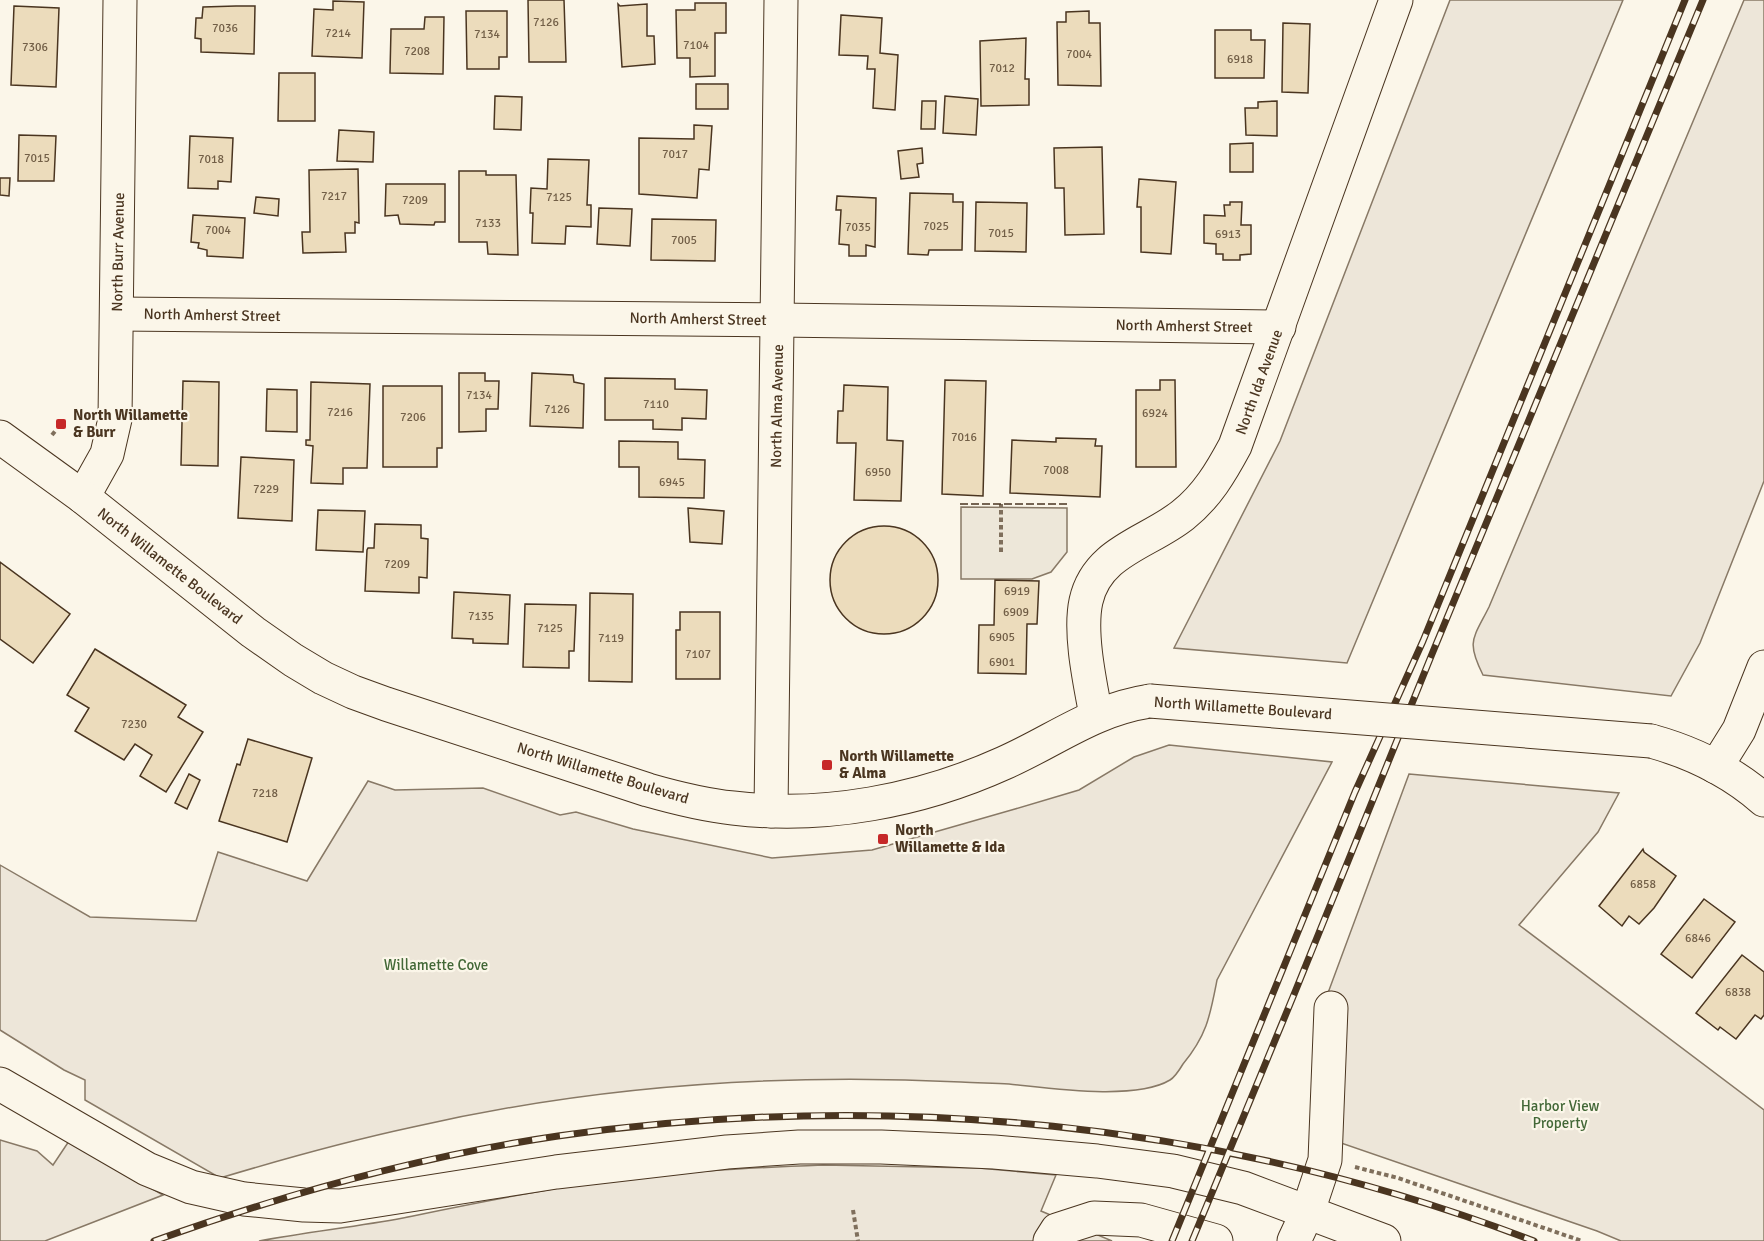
<svg xmlns="http://www.w3.org/2000/svg" width="1764" height="1241" viewBox="0 0 1764 1241" font-family="Signika,sans-serif">
<style>
.green{fill:#ede6d9;stroke:#887966;stroke-width:1.5}
.parking{fill:#ede7d9;stroke:#887966;stroke-width:1.5}
.building{fill:#ecdcbc;stroke:#4a3520;stroke-width:1.5}
.lines{fill:none;stroke-linecap:round;stroke-linejoin:round}
.minor-casing{stroke:#4a3520;stroke-width:35}
.major-casing{stroke:#4a3520;stroke-width:35}
.path{stroke:#7f6f5c;stroke-width:4;stroke-dasharray:4.5 3;stroke-linecap:butt}
.minor{stroke:#fbf6e9;stroke-width:33}
.major{stroke:#fbf6e9;stroke-width:33}
.rail-casing{stroke:#4a3520;stroke-width:7}
.rail{stroke:#fbf6e9;stroke-width:4.5;stroke-dasharray:14;stroke-linecap:butt}
.major-bridge-casing{stroke:#4a3520;stroke-width:35;stroke-linecap:butt}
.major-bridge{stroke:#fbf6e9;stroke-width:33}
.fence{stroke:#4a3520;stroke-width:1.5;stroke-dasharray:8 3;stroke-linecap:butt}
.poi-dot{fill:#c62828;stroke:#fbf6e9;stroke-width:2}
.labels{text-anchor:middle;dominant-baseline:central;stroke-width:4.5;stroke-linejoin:round;paint-order:stroke}
.number-label{font-size:12px;fill:#725f47}
.street-label{font-size:15px;fill:#4a3520;stroke:#fbf6e9}
.poi-label{font-size:15px;font-weight:bold;fill:#4a3520;stroke:#fbf6e9;text-anchor:start}
.park-label{font-size:15px;fill:#436837;stroke:#fbf6e9}
</style>
<rect width="100%" height="100%" fill="#fbf6e9"/>
<g class="green">
<polygon points="1450,0 1623,0 1347,663 1174,648 1280,441"/>
<path d="M1744,0h20v481l-64,162 -29,53 -188,-21c-17,-34 -10,-36 6,-68z"/>
<path d="M1169,745l163,17 -115,218c-7,36 -10,55 -34,84 -3,5 -8,13 -13,16 -35,21 -121,8 -161,4 -16,-1 -32,-1 -48,-2 -183,-9 -369,4 -548,45 -65,14 -130,32 -193,51l-135,-78v-20l-21,-10 -64,-40v-165l90,52 106,4 22,-69 89,29 61,-100 27,9 88,-2 77,27 16,-3 57,17 139,29 100,-8 143,-41 64,-19 55,-33z"/>
<polygon points="1409,774 1619,793 1598,832 1519,925 1764,1110 1764,1241 1621,1241 1597,1231 1341,1143 1325,1001"/>
<polygon points="0,1140 37,1151 53,1165 69,1141 163,1195 45,1241 0,1241"/>
<path d="M823,1165l155,3 78,7 -15,36 71,30h-853c48,-9 96,-14 144,-23 63,-13 125,-26 188,-35 78,-11 155,-15 232,-18z"/>
</g>
<polygon class="parking" points="961,507 1067,508 1067,552 1051,572 1032,579 961,579"/>
<g class="building">
<polygon points="528,0 564,0 566,62 529,62"/>
<polygon points="333,1 364,2 362,58 312,56 314,9 333,10"/>
<polygon points="695,3 726,3 726,33 715,33 715,76 690,77 690,58 677,58 676,10 695,10"/>
<polygon points="618,4 620,6 647,4 647,36 654,36 655,64 622,67"/>
<polygon points="14,6 59,8 56,87 11,85"/>
<polygon points="236,6 255,6 254,54 201,52 201,39 195,38 196,18 202,18 203,7"/>
<polygon points="466,11 507,11 507,57 499,57 499,69 467,69"/>
<polygon points="1089,11 1089,23 1100,23 1101,86 1058,85 1057,22 1066,22 1066,12"/>
<polygon points="841,15 882,18 880,53 898,55 895,110 873,108 875,69 867,69 868,56 839,55"/>
<polygon points="425,17 444,17 443,74 390,73 391,29 424,29"/>
<polygon points="1283,23 1310,24 1308,93 1282,92"/>
<polygon points="1215,30 1251,30 1251,40 1265,40 1264,78 1215,78"/>
<polygon points="1026,38 1025,79 1029,79 1029,105 981,106 980,41"/>
<polygon points="279,73 315,73 315,121 278,121"/>
<rect x="696" y="84" width="32" height="25"/>
<polygon points="495,96 522,97 521,130 494,129"/>
<polygon points="945,96 978,99 976,135 943,133"/>
<polygon points="922,101 936,101 935,129 921,129"/>
<polygon points="1277,101 1277,136 1246,135 1245,108 1258,108 1258,102"/>
<polygon points="694,125 712,126 709,170 699,169 697,198 639,194 639,138 694,139"/>
<polygon points="339,130 374,132 373,162 337,161"/>
<polygon points="19,135 56,136 54,181 18,181"/>
<polygon points="190,136 233,138 231,182 218,181 218,189 188,188"/>
<polygon points="1253,143 1253,172 1230,172 1230,144"/>
<polygon points="1102,147 1104,234 1065,235 1064,188 1055,188 1054,148"/>
<polygon points="922,148 923,163 917,164 919,177 901,179 898,151"/>
<polygon points="548,159 589,160 587,205 591,205 591,227 566,226 565,244 532,243 533,213 530,213 531,188 547,189"/>
<polygon points="358,169 359,223 355,222 355,233 345,233 346,252 303,253 302,232 310,232 309,170"/>
<polygon points="459,171 486,171 486,175 516,175 518,255 488,254 487,242 459,242"/>
<polygon points="0,178 10,178 9,196 0,195"/>
<polygon points="1139,179 1176,182 1171,254 1141,252 1141,207 1137,207"/>
<polygon points="386,184 445,184 445,222 435,222 434,225 400,224 398,215 385,216"/>
<polygon points="910,193 953,194 953,202 963,202 962,250 929,250 928,255 908,254"/>
<polygon points="837,196 876,198 875,247 866,245 866,256 849,256 849,245 839,244 841,210 836,210"/>
<polygon points="256,197 279,199 278,216 254,213"/>
<polygon points="976,202 1027,203 1026,252 975,251"/>
<polygon points="1230,202 1242,202 1241,225 1251,225 1251,254 1240,255 1240,260 1223,260 1223,254 1216,254 1216,244 1204,243 1204,215 1225,216 1224,205 1230,205"/>
<polygon points="599,208 632,209 630,246 597,244"/>
<polygon points="193,215 245,218 243,258 207,256 207,250 198,248 199,243 191,242"/>
<polygon points="652,219 716,220 715,261 651,260"/>
<polygon points="459,373 485,373 485,381 499,381 498,409 486,409 486,431 459,432"/>
<polygon points="532,373 573,375 574,382 584,384 583,428 530,426"/>
<polygon points="605,378 675,379 675,389 707,390 706,419 682,418 682,430 653,429 653,420 605,420"/>
<polygon points="945,380 986,381 983,496 942,494"/>
<polygon points="1160,380 1175,380 1176,467 1136,467 1136,390 1160,390"/>
<polygon points="183,381 219,382 218,466 181,465"/>
<polygon points="311,382 370,384 367,468 343,468 343,484 311,483 313,446 306,445 306,440 310,440"/>
<polygon points="844,385 888,387 887,440 903,441 901,501 854,500 856,443 837,443 838,411 843,411"/>
<polygon points="383,386 442,386 442,448 437,448 437,467 383,467"/>
<polygon points="267,389 297,390 297,432 266,431"/>
<polygon points="1056,438 1096,439 1095,446 1102,446 1100,497 1010,493 1012,440 1056,442"/>
<polygon points="619,441 678,442 678,459 705,460 704,498 639,497 639,467 619,467"/>
<polygon points="241,457 294,460 292,521 238,518"/>
<polygon points="688,508 724,511 722,544 690,542"/>
<polygon points="318,510 365,511 363,552 316,550"/>
<polygon points="375,524 421,525 421,538 428,539 427,578 419,577 419,593 365,591 367,550 368,548 374,548"/>
<circle cx="884" cy="580" r="54"/>
<polygon points="0,562 70,614 33,663 0,639"/>
<polygon points="995,580 1039,581 1037,624 1027,624 1026,674 978,673 979,625 994,625"/>
<polygon points="454,592 510,595 508,644 473,643 473,639 452,638"/>
<polygon points="590,593 633,594 632,682 589,681"/>
<polygon points="525,604 576,605 574,651 569,651 569,668 523,667"/>
<polygon points="680,612 720,612 720,679 676,679 676,630 680,630"/>
<polygon points="95,649 186,705 178,717 203,732 166,792 140,776 152,755 135,744 124,760 75,731 89,708 67,695"/>
<polygon points="248,739 312,758 287,842 219,821 237,764 240,765"/>
<polygon points="189,774 200,780 187,809 175,803"/>
<polygon points="1643,849 1644,852 1676,876 1654,908 1639,924 1629,916 1622,926 1599,906"/>
<polygon points="1704,899 1735,922 1692,978 1661,954"/>
<polygon points="1742,955 1764,972 1764,1015 1761,1019 1755,1015 1736,1039 1720,1027 1718,1030 1696,1013"/>
</g>
<g class="lines">
<defs>
<g id="minor">
<polyline points="117,314 778,320 1279,327"/>
<polyline points="83,497 107,454 115,419 120,0"/>
<path d="M1096,715c-6,-32 -17,-82 -10,-114 11,-50 62,-58 97,-86 24,-19 38,-43 52,-69l161,-446"/>
<polyline points="1716,767 1739,730 1764,667"/>
<polyline points="771,811 781,0"/>
<polyline points="0,1084 147,1169 191,1187 244,1199 304,1205 340,1206 556,1172 727,1152 799,1147 881,1147 994,1152 1097,1161 1173,1171 1243,1188 1384,1241"/>
<polyline points="1050,1241 1057,1230 1094,1218 1141,1220 1216,1241"/>
<polyline points="1294,1241 1308,1211 1325,1160 1331,1008"/>
</g>
<g id="major">
<path d="M0,437l83,60 170,135 40,28 30,18 30,14 33,12 262,86c28,8 56,15 85,18 91,11 187,-7 271,-45 52,-23 88,-53 146,-62"/>
<path d="M1651,741c40,11 81,31 113,59"/>
</g>
</defs>
<use href="#minor" class="minor-casing"/>
<use href="#major" class="major-casing"/>
<g class="path">
<polyline points="52,435 61,424"/>
<polyline points="1001,552 1001,504"/>
<polyline points="1355,1167 1398,1178 1582,1241"/>
<polyline points="853,1210 858,1241"/>
</g>
<use href="#minor" class="minor"/>
<use href="#major" class="major"/>
<defs>
<g id="rail">
<path d="M154,1241c131,-47 267,-85 404,-105 329,-47 666,-14 976,105"/>
<polyline points="1172,1241 1355,792 1423,641 1685,0"/>
<polyline points="1192,1241 1295,992 1432,654 1703,0"/>
</g>
</defs>
<use href="#rail" class="rail-casing"/>
<use href="#rail" class="rail"/>
<defs>
<polyline id="major-bridge" points="1150,701 1651,741"/>
</defs>
<use href="#major-bridge" class="major-bridge-casing"/>
<use href="#major-bridge" class="major-bridge"/>
<polyline class="fence" points="960,504 1067,504"/>
</g>
<g class="poi-dot">
<rect x="55" y="418" width="12" height="12" rx="3"/>
<rect x="821" y="759" width="12" height="12" rx="3"/>
<rect x="877" y="833" width="12" height="12" rx="3"/>
</g>
<g class="labels">
<g class="number-label">
<text x="546" y="22">7126</text>
<text x="225" y="28">7036</text>
<text x="338" y="33">7214</text>
<text x="487" y="34">7134</text>
<text x="696" y="45">7104</text>
<text x="35" y="47">7306</text>
<text x="417" y="51">7208</text>
<text x="1079" y="54">7004</text>
<text x="1240" y="59">6918</text>
<text x="1002" y="68">7012</text>
<text x="675" y="154">7017</text>
<text x="37" y="158">7015</text>
<text x="211" y="159">7018</text>
<text x="334" y="196">7217</text>
<text x="559" y="197">7125</text>
<text x="415" y="200">7209</text>
<text x="488" y="223">7133</text>
<text x="936" y="226">7025</text>
<text x="858" y="227">7035</text>
<text x="218" y="230">7004</text>
<text x="1001" y="233">7015</text>
<text x="1228" y="234">6913</text>
<text x="684" y="240">7005</text>
<text x="479" y="395">7134</text>
<text x="656" y="404">7110</text>
<text x="557" y="409">7126</text>
<text x="340" y="412">7216</text>
<text x="1155" y="413">6924</text>
<text x="413" y="417">7206</text>
<text x="964" y="437">7016</text>
<text x="1056" y="470">7008</text>
<text x="878" y="472">6950</text>
<text x="672" y="482">6945</text>
<text x="266" y="489">7229</text>
<text x="397" y="564">7209</text>
<text x="1017" y="591">6919</text>
<text x="1016" y="612">6909</text>
<text x="481" y="616">7135</text>
<text x="550" y="628">7125</text>
<text x="1002" y="637">6905</text>
<text x="611" y="638">7119</text>
<text x="698" y="654">7107</text>
<text x="1002" y="662">6901</text>
<text x="134" y="724">7230</text>
<text x="265" y="793">7218</text>
<text x="1643" y="884">6858</text>
<text x="1698" y="938">6846</text>
<text x="1738" y="992">6838</text>
</g>
<g class="street-label">
<text transform="translate(118 252) rotate(-89)">North Burr Avenue</text>
<text transform="translate(212 315) rotate(1)">North Amherst Street</text>
<text transform="translate(698 319) rotate(1)">North Amherst Street</text>
<text transform="translate(1184 326) rotate(1)">North Amherst Street</text>
<text transform="translate(1259 382) rotate(-70)">North Ida Avenue</text>
<text transform="translate(777 406) rotate(-89)">North Alma Avenue</text>
<text transform="translate(170 566) rotate(38)">North Willamette Boulevard</text>
<text transform="translate(1243 708) rotate(4)">North Willamette Boulevard</text>
<text transform="translate(603 773) rotate(17)">North Willamette Boulevard</text>
</g>
<g class="poi-label">
<text x="73" y="415">North Willamette<tspan x="73" dy="17">&amp; Burr</tspan></text>
<text x="839" y="756">North Willamette<tspan x="839" dy="17">&amp; Alma</tspan></text>
<text x="895" y="830">North<tspan x="895" dy="17">Willamette &amp; Ida</tspan></text>
</g>
<g class="park-label">
<text x="436" y="965">Willamette Cove</text>
<text x="1560" y="1106">Harbor View<tspan x="1560" dy="17">Property</tspan></text>
</g>
</g>
</svg>
